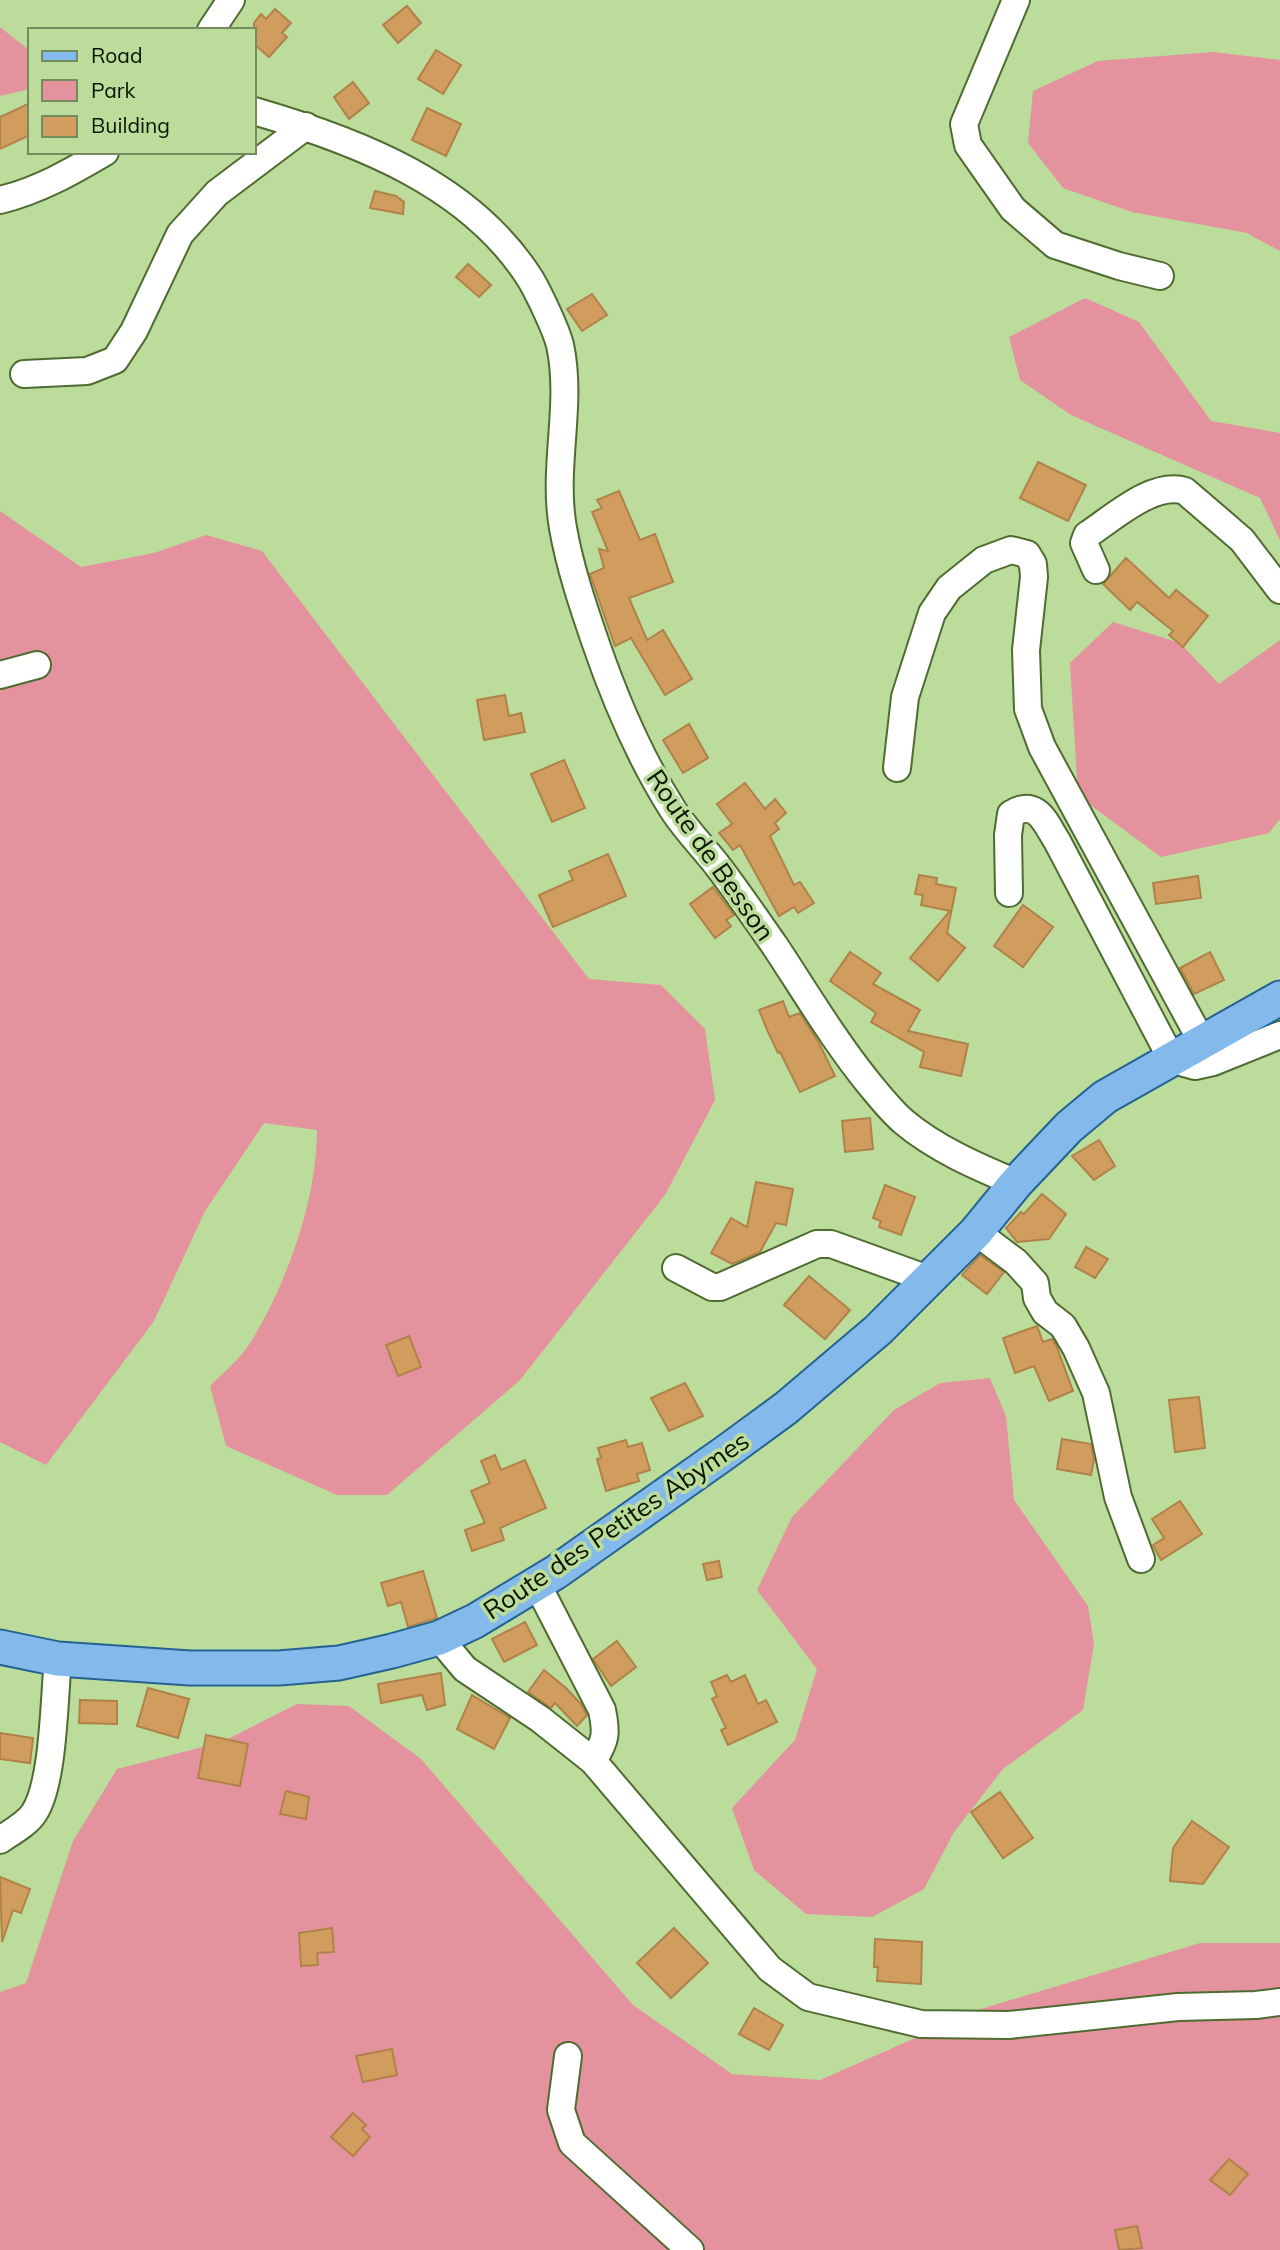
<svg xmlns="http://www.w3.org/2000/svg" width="1280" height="2250" viewBox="0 0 1280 2250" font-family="Mulish,sans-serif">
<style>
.green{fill:#e4929e}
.building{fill:#d09d5f;stroke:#b08249;stroke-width:2}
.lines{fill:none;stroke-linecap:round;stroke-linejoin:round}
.minor-casing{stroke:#4f6c30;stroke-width:30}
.major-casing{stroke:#246291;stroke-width:37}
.minor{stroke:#fff;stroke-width:26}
.major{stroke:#84b9ec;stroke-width:33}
.labels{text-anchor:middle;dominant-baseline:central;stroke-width:7;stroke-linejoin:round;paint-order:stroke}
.street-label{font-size:26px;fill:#0a1500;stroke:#bbdc9b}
</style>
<rect width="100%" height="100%" fill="#bbdc9b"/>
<g class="green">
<polygon points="0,27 30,51 30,89 0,96"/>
<polygon points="1213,52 1280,60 1280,251 1247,233 1132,212 1063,188 1028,143 1033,91 1098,61"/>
<polygon points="1085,298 1139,322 1211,421 1280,433 1280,540 1260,498 1071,415 1020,380 1009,337"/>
<path d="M0,511l81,56 73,-14 52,-18 56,16 327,428 72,6 44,44 10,71 -50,95 -145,185 -133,115h-50l-111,-49 -16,-60c13,-13 30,-27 40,-43 37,-59 67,-144 67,-213l-53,-7 -59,88 -51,110 -108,144 -46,-23z"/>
<polygon points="1113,622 1180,643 1219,684 1280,640 1280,819 1269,833 1161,857 1078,796 1070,663"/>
<polygon points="990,1378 1006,1416 1014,1500 1088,1606 1094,1644 1083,1710 1003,1769 954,1832 924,1889 872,1917 806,1914 754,1870 732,1808 795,1740 817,1669 757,1590 792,1517 894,1410 940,1383"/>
<polygon points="297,1704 349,1706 421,1759 633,2005 732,2074 820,2080 981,2009 1200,1943 1280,1943 1280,2250 0,2250 0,1992 26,1983 73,1841 117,1769 222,1742"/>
</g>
<g class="building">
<polygon points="407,6 421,23 398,43 383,25"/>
<polygon points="275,9 291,23 282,33 287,37 269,57 254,44 254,23 261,14 266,19"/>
<polygon points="436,50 461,65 443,94 418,79"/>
<polygon points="353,82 369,103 349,119 334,97"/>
<polygon points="30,103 30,135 0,149 0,117"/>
<polygon points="427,108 461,124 446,156 412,140"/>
<polygon points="375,191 396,196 404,202 403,214 370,208"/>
<polygon points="468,264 491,285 479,297 456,277"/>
<polygon points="592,294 607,315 582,331 567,309"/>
<polygon points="1038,462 1086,485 1068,521 1020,498"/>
<polygon points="619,491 640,540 655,534 673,582 629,598 647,640 663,630 692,679 665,695 631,638 615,646 590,574 604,568 599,549 608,551 592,512 602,508 597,500"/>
<polygon points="1126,558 1169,598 1176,590 1208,616 1183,647 1169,635 1173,631 1137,602 1130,610 1103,584"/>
<polygon points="505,695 509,716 521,713 525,732 484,740 477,700"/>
<polygon points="689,724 708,758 683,773 663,740"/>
<polygon points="564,760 585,808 552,822 531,774"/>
<polygon points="745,783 765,809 775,799 786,813 775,823 779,829 770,836 794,885 800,882 814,903 798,913 794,907 779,916 740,845 733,850 719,833 732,824 717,804"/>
<polygon points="608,854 626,896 553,927 539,895 573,880 569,871"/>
<polygon points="919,875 937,878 936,884 956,888 947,933 965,948 938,981 910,958 950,911 921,905 923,895 915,894"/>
<polygon points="1198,876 1201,898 1156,904 1153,883"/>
<polygon points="713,887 734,915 726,920 731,926 715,938 690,904"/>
<polygon points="1023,905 1053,927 1023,967 994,946"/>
<polygon points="850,952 881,973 873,984 920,1010 908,1031 968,1044 961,1076 920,1067 924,1052 871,1022 876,1013 830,981"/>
<polygon points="1210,952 1224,980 1194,994 1180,968"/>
<polygon points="783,1001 789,1017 800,1013 819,1043 835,1076 800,1092 780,1052 778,1053 768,1032 759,1010"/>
<polygon points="870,1118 873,1149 845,1152 842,1121"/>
<polygon points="1099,1140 1115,1166 1094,1180 1072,1156"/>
<polygon points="756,1182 793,1189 786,1225 776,1223 760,1252 732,1264 711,1253 731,1218 747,1227"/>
<polygon points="885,1185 915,1197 901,1235 879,1227 881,1221 873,1218"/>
<polygon points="1042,1194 1066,1214 1049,1239 1017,1242 1006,1228 1021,1212 1024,1214"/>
<polygon points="1086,1247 1108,1259 1095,1278 1075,1267"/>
<polygon points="980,1255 1004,1272 987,1294 962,1275"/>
<polygon points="809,1276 850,1310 825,1339 784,1305"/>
<polygon points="1037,1326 1043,1342 1052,1339 1056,1345 1073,1391 1049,1401 1034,1366 1015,1373 1003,1338"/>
<polygon points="409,1336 421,1367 398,1376 386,1345"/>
<polygon points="685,1383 703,1416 669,1431 651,1398"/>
<polygon points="1199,1397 1205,1448 1175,1452 1169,1400"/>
<polygon points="1062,1439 1091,1444 1094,1459 1091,1475 1057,1469"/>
<polygon points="626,1440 628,1447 642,1443 650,1470 637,1474 639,1481 606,1491 597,1459 601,1458 598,1448"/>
<polygon points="495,1455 501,1470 525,1460 546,1508 500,1528 504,1540 472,1551 465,1530 485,1523 471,1491 490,1483 481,1461"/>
<polygon points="1180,1501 1202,1534 1161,1560 1153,1545 1164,1538 1152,1519"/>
<polygon points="719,1561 722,1577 707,1580 703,1564"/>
<polygon points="423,1571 437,1618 408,1627 401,1602 388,1606 381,1583"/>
<polygon points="525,1622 537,1645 504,1662 492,1639"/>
<polygon points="617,1641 636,1667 611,1686 593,1659"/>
<polygon points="544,1670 566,1688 581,1704 587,1715 577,1726 555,1703 551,1708 528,1692"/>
<polygon points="441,1673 445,1705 427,1710 422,1695 381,1703 378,1684"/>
<polygon points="727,1675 731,1682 745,1675 758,1704 766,1700 777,1722 728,1745 721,1730 726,1728 712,1699 717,1696 711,1682"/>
<polygon points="148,1688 189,1699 178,1738 137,1726"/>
<polygon points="472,1695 510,1718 494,1749 457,1729"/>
<polygon points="80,1700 117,1701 117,1724 79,1723"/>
<polygon points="0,1733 33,1738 30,1763 0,1759"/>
<polygon points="206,1735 248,1744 240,1786 198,1778"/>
<polygon points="286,1791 309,1797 306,1819 280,1814"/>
<polygon points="1000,1792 1033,1838 1003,1858 971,1812"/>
<polygon points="1192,1821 1229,1847 1203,1884 1170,1881 1173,1848"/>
<polygon points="0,1877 30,1889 21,1913 13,1910 2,1942"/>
<polygon points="332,1928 334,1952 317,1953 318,1965 301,1966 299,1933"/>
<polygon points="674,1928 708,1963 671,1998 637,1963"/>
<polygon points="875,1939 922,1942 921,1984 877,1981 878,1967 874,1967"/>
<polygon points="754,2008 783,2025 769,2050 739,2034"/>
<polygon points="392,2049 397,2075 363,2082 356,2056"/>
<polygon points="353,2113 366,2125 362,2129 370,2137 353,2156 331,2137"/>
<polygon points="1229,2159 1248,2174 1230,2195 1210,2180"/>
<polygon points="1137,2226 1142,2248 1119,2250 1115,2230"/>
</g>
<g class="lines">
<defs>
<g id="minor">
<polyline points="1016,0 964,124 968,145 1013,209 1055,245 1119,266 1160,276"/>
<polyline points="211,30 231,0"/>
<path d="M254,111c103,30 217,73 277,169 8,14 25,49 29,65 13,60 -8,122 3,183 7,40 20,78 33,116 20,58 44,114 77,166 13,20 30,37 44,55 20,26 39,54 58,81 31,47 60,96 96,140 10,12 21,26 33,36 32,27 74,45 112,61"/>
<path d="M0,200c38,-9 71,-28 105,-48"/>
<polyline points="24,374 87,371 115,360 134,331 180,234 217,193 306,126"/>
<path d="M1096,570l-12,-27 3,-8c26,-17 66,-54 98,-44l57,49 38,50"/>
<polyline points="0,675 37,665"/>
<polyline points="897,768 905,697 932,613 949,588 984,560 1011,550 1027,554 1033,564 1034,577 1026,650 1028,709 1042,747 1202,1042"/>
<path d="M1009,893l-1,-58 3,-21c26,-16 34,8 46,27l114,217"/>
<polyline points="1182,1053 1184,1063 1195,1066 1213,1062 1280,1035"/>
<polyline points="976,1232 1016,1262 1035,1283 1037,1298 1045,1312 1063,1326 1076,1348 1096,1393 1118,1497 1141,1559"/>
<polyline points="676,1268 712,1287 720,1287 817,1244 831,1244 928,1279"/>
<path d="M537,1584l65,126c5,24 4,30 -9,51"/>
<polyline points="439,1638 465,1669 540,1719 593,1761 770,1969 808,1997 921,2024 1009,2025 1178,2007 1256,2005 1280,2002"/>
<path d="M0,1840c10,-7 27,-16 34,-27 20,-30 20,-115 24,-154"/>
<polyline points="568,2056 561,2110 572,2143 690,2250"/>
</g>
<polyline id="major" points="0,1647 58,1659 190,1668 279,1668 339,1663 392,1651 439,1638 475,1621 556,1572 726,1452 786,1408 878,1330 976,1232 1016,1183 1069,1127 1105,1097 1280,998"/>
</defs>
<use href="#minor" class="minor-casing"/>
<use href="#major" class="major-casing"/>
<use href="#minor" class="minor"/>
<use href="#major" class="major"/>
</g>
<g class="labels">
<g class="street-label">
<text transform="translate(711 855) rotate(55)">Route de Besson</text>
<text transform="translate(616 1525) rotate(-34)">Route des Petites Abymes</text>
</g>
</g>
<rect x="28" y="28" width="228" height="126" fill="#bbdc9b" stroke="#748c5d" stroke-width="2"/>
<rect x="42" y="51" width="35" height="10" fill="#84b9ec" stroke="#748c5d" stroke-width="2"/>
<text x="91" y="63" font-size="21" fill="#0a1500">Road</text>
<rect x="42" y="80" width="35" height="21" fill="#e4929e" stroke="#748c5d" stroke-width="2"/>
<text x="91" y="98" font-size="21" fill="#0a1500">Park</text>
<rect x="42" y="116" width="35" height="21" fill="#d09d5f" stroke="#748c5d" stroke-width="2"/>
<text x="91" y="133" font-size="21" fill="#0a1500">Building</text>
</svg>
